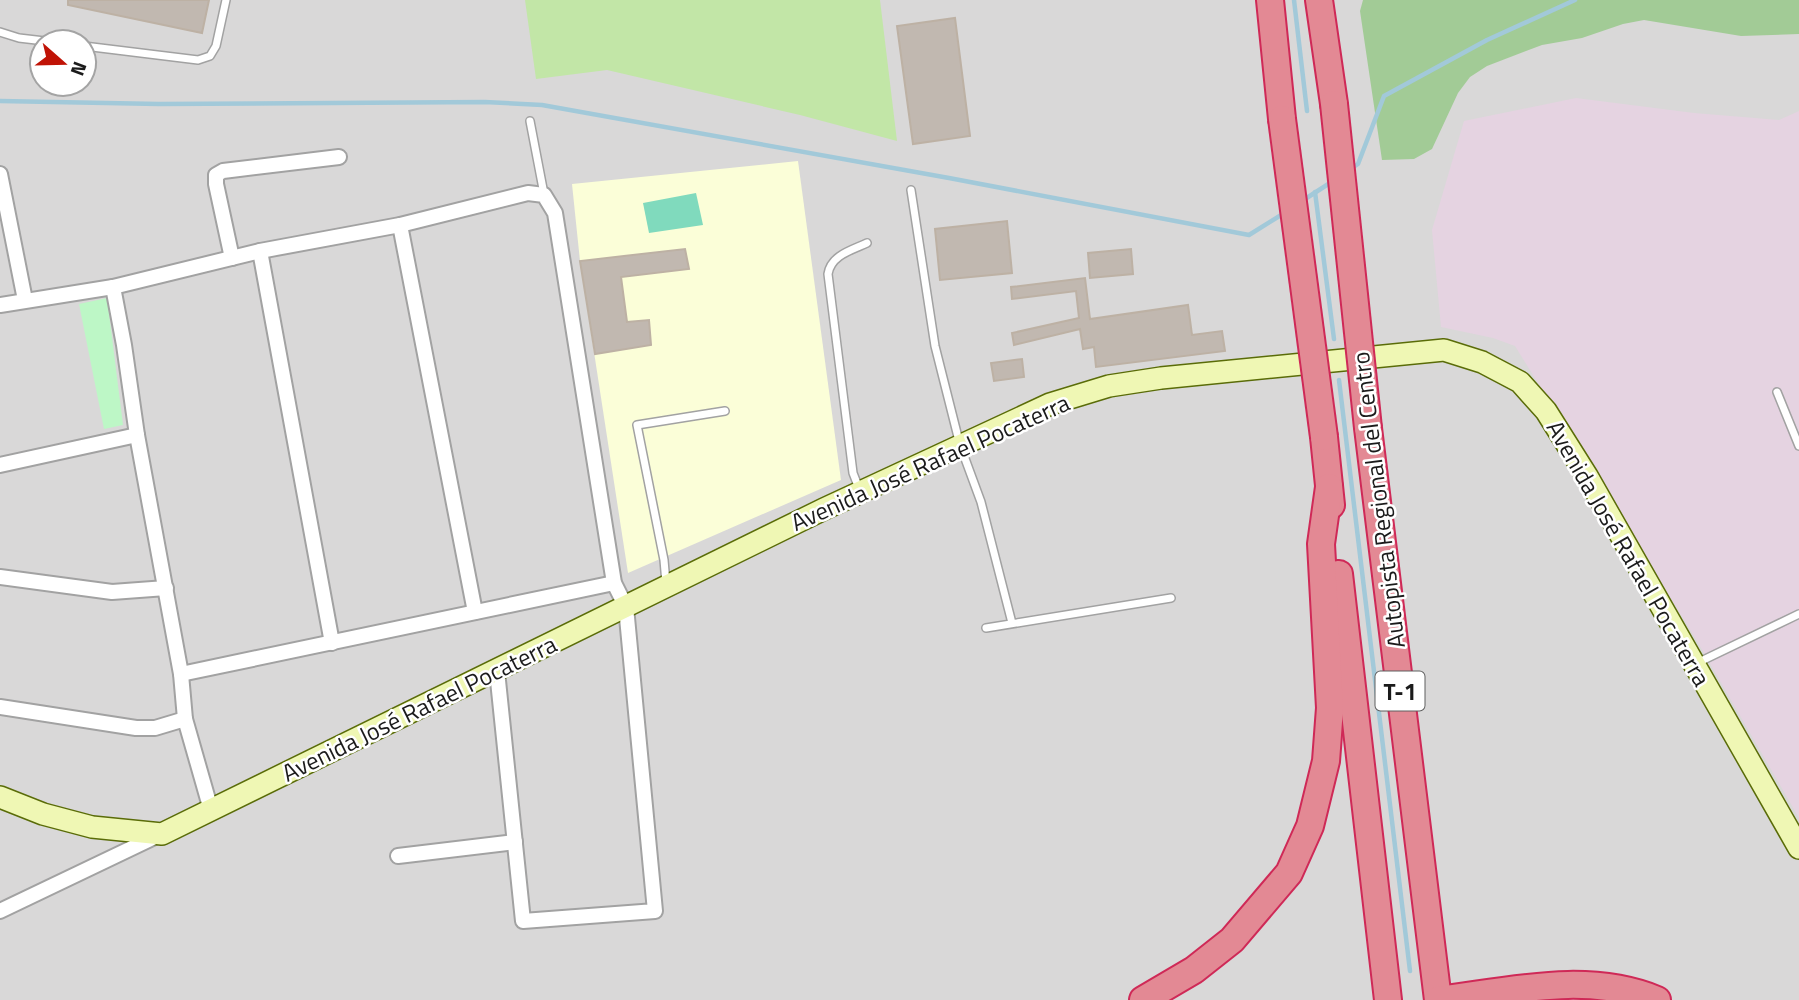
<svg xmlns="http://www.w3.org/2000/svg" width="1799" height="1000" viewBox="0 0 1799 1000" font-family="'Titillium Web',sans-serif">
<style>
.residential{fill:#d9d8d8;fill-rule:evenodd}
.industrial{fill:#e5d3e1}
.education{fill:#fbfed8}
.grass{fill:#c2e6a7}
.forest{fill:#a2cb96}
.park{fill:#bdf7c6}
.pitch{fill:#80dabd}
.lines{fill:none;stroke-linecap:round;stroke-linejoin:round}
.stream{stroke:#a2c9d9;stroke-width:4.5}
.building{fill:#c1b8b0;stroke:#bdb1a4;stroke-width:2}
.lane-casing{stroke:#a2a2a2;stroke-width:10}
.street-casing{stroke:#a2a2a2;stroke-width:18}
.secondary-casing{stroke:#5a6c08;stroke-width:24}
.highway-casing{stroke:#cf2957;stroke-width:30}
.lane{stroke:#fff;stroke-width:7}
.street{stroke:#fff;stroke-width:14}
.secondary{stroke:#eff7b4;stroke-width:21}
.highway{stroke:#e38994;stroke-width:26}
.highway-bridge-casing{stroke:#cf2957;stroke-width:30;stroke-linecap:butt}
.highway-bridge{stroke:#e38994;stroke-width:26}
.labels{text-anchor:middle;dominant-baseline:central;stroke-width:5;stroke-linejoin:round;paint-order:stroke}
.shield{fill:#fff;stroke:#5f5f5f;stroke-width:2}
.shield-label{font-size:23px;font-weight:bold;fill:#1b1b1b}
.street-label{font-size:24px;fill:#1b1b1b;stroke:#fff}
</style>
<rect width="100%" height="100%" fill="#ece9e1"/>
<path class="residential" d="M0,0h1799v1000h-1799zM42,42h42v42h-42z"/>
<polygon class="industrial" points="1576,98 1694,113 1779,120 1799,111 1799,818 1697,641 1515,346 1493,338 1441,327 1432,230 1464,121"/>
<polygon class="education" points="798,161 841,480 628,573 580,261 572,184"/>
<polygon class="grass" points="525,0 880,0 897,141 800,115 607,70 536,79"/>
<polygon class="forest" points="1363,0 1799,0 1799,34 1741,36 1644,20 1623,24 1582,38 1542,45 1487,66 1470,77 1458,93 1432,149 1414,159 1382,160 1360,11"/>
<polygon class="park" points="107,298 123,425 104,429 79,304"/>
<polygon class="pitch" points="696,193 703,225 649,233 643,203"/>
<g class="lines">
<g class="stream">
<polyline points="1294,0 1307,111"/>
<polyline points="0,101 159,104 485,102 542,105 949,178 1249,235 1286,212"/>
<polyline points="1352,168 1358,164 1384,96 1487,40 1575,0"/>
<polyline points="1315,192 1334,339"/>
<polyline points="1302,201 1333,181"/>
<polyline points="1339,380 1410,971"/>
</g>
</g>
<g class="building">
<polygon points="68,0 209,0 202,33 68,5"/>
<polygon points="955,18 970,136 913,144 897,26"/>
<polygon points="1007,221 1012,273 940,280 935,229"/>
<polygon points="685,249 689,269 621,277 627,322 649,320 651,345 595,354 580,261"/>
<polygon points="1131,249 1133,274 1090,278 1088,253"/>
<polygon points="1085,278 1090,319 1188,305 1192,335 1222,331 1225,351 1096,367 1094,347 1083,349 1080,329 1014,345 1012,333 1079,318 1076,291 1012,299 1011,287"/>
<polygon points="1022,359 1024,377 994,381 991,363"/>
</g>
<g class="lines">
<defs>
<g id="lane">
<polyline points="0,32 19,38 53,42"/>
<polyline points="84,46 198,60 210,56 216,46 226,0"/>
<polyline points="530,121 544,194"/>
<polyline points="911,190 935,346 960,445 981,502 1012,623"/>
<polyline points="1777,392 1799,446"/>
<path d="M860,491l-7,-18 -25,-199c3,-19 24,-24 39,-31"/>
<polyline points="666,583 664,560 637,425 725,411"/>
<polyline points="986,628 1171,598"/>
<polyline points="1695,664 1799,614"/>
</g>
<g id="street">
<polyline points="0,174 25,300"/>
<polyline points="400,225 475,612"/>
<polyline points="260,251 332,643"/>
<polyline points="232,258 216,184 216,175 223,171 339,157"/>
<polyline points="113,287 124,345 137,435 181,674 185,719 211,810"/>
<polyline points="0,305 113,287 260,251 400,225 528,193 544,195 555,213 614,583 626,607 655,911 523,921 497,671"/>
<polyline points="0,465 137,435"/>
<polyline points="0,577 112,592 166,588"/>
<polyline points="181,674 614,583"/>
<polyline points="0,707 136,728 155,728 185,719"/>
<polyline points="398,856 515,842"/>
<polyline points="0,911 161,834"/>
</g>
<polyline id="secondary" points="0,797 43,814 92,827 162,834 824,509 1050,404 1109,386 1161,378 1444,350 1482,362 1520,382 1546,411 1587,476 1799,848"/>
<g id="highway">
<polyline points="1270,0 1282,119"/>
<polyline points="1319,0 1334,104"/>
<polyline points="1368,428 1438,1000"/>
<polyline points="1324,437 1331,505"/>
<polyline points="1339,574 1388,1000"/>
<polyline points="1143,1000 1194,970 1232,940 1289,873 1310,826 1326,761 1330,708 1321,544 1329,487"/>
<path d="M1438,1000c72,-9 150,-29 219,0"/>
</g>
</defs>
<use href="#lane" class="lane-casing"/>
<use href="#street" class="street-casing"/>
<use href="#secondary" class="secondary-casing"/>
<use href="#highway" class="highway-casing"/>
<use href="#lane" class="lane"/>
<use href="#street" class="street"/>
<use href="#secondary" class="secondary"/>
<use href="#highway" class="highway"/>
<defs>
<g id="highway-bridge">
<polyline points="1334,104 1368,428"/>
<polyline points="1282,119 1324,437"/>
</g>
</defs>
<use href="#highway-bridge" class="highway-bridge-casing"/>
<use href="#highway-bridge" class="highway-bridge"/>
</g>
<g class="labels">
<rect class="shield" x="1375.5" y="671.5" width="49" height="39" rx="5"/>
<g class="shield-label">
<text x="1400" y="691">T-1</text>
</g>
<g class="street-label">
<text transform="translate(930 462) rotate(-24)">Avenida José Rafael Pocaterra</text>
<text transform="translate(1378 500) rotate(-97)">Autopista Regional del Centro</text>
<text transform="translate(1629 553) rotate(60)">Avenida José Rafael Pocaterra</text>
<text transform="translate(419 708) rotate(-26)">Avenida José Rafael Pocaterra</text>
</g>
</g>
<g transform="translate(63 63) rotate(110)"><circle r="33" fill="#ffffff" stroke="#a4a4a4" stroke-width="2"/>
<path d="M0-5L12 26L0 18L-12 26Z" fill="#c01306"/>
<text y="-10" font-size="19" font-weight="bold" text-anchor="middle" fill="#1b1b1b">N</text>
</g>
</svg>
